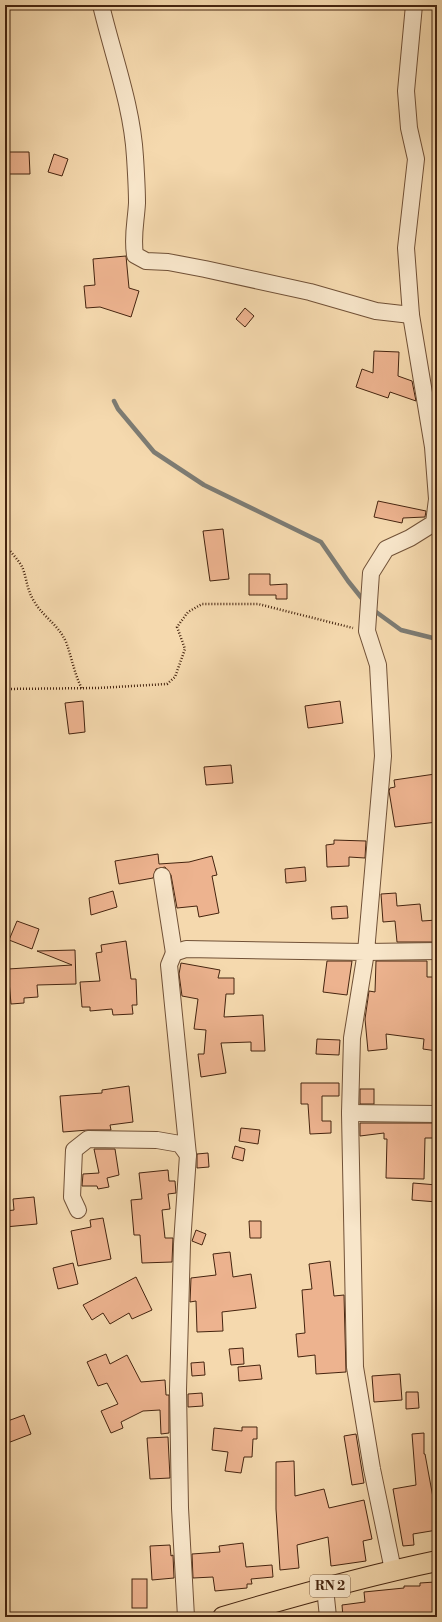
<svg xmlns="http://www.w3.org/2000/svg" width="442" height="1622" viewBox="0 0 442 1622" font-family="'Libre Bodoni',serif">
<style>
.lines{fill:none;stroke-linecap:round;stroke-linejoin:round}
.stream{stroke:#7d7c74;stroke-width:4.5}
.building{fill:#edb38f;stroke:#45240f}
.minor-casing{stroke:#715137;stroke-width:18}
.major-casing{stroke:#45240f;stroke-width:22}
.path{stroke:#45240f;stroke-width:2.5;stroke-dasharray:1 2;stroke-linecap:butt}
.minor{stroke:#f8e6ca;stroke-width:16}
.major{stroke:#f5d9ae;stroke-width:20}
.labels{text-anchor:middle;dominant-baseline:central;stroke-width:3.5;stroke-linejoin:round;paint-order:stroke}
.shield{fill:#f8e6ca;stroke:#7b5e47;stroke-width:1}
.shield-label{font-size:13px;font-weight:bold;fill:#45240f}
</style>
<rect width="100%" height="100%" fill="#f5d9ae"/>
<filter id="stains"><feTurbulence type="fractalNoise" baseFrequency=".005" numOctaves="4"/><feColorMatrix values="0 0 0 0 .2 0 0 0 0 .09 0 0 0 0 .02 0 0 0 .5 -.17"/></filter>
<radialGradient id="worn" r=".72"><stop offset=".6" stop-color="#630" stop-opacity="0"/><stop offset="1" stop-color="#630" stop-opacity=".3"/></radialGradient>
<g class="lines">
<g class="stream">
<polyline points="114,401 118,409 154,452 204,485 321,542 348,581 364,601"/>
<polyline points="372,609 401,630 437,639"/>
</g>
</g>
<g class="building">
<polygon points="7,152 29,152 30,174 7,174"/>
<polygon points="54,154 68,159 62,176 48,172"/>
<polygon points="126,256 129,288 139,291 131,317 100,307 86,308 84,286 95,285 93,259"/>
<polygon points="245,308 254,316 245,327 236,319"/>
<polygon points="374,351 399,352 398,376 412,381 416,401 390,392 388,398 356,387 362,369 373,373"/>
<polygon points="378,501 426,511 425,517 403,518 402,523 374,517"/>
<polygon points="223,529 229,579 210,581 203,531"/>
<polygon points="249,574 270,574 270,585 287,584 287,599 276,599 276,595 249,595"/>
<polygon points="83,701 85,732 69,734 65,703"/>
<polygon points="340,701 343,723 308,728 305,706"/>
<polygon points="231,765 233,783 206,785 204,767"/>
<polygon points="435,774 437,792 437,822 395,827 389,791 390,788 395,787 394,780"/>
<polygon points="334,840 366,841 365,858 349,857 349,866 327,867 326,845 334,844"/>
<polygon points="158,854 159,864 189,862 212,856 217,875 212,876 219,913 199,917 197,906 177,908 171,875 165,867 156,869 153,878 119,884 115,861"/>
<polygon points="305,867 306,881 286,883 285,869"/>
<polygon points="113,891 117,907 91,915 89,898"/>
<polygon points="396,893 397,906 420,904 422,921 437,920 437,942 397,942 395,921 383,922 381,894"/>
<polygon points="347,906 348,918 332,919 331,907"/>
<polygon points="17,921 39,929 32,949 9,940"/>
<polygon points="126,941 131,979 136,979 137,1005 132,1005 133,1014 113,1015 112,1009 90,1011 90,1007 82,1007 80,982 100,981 96,953 102,952 101,945"/>
<polygon points="75,950 76,984 37,985 38,997 24,998 24,1003 11,1004 8,969 72,965 37,951"/>
<polygon points="327,961 352,961 347,995 323,992"/>
<polygon points="376,961 427,961 427,977 434,977 434,1005 437,1005 437,1051 423,1049 424,1039 386,1034 387,1049 368,1051 365,1019 369,991 375,992"/>
<polygon points="181,963 220,970 218,978 234,978 234,994 226,994 224,1017 263,1015 265,1051 251,1051 251,1042 221,1043 226,1073 201,1077 198,1054 204,1054 206,1030 194,1029 198,999 182,996 179,974"/>
<polygon points="317,1039 340,1040 339,1055 316,1054"/>
<polygon points="301,1083 339,1083 339,1096 322,1096 322,1121 331,1121 331,1133 310,1134 308,1104 301,1104"/>
<polygon points="129,1086 133,1122 110,1125 111,1130 88,1130 63,1132 60,1096 102,1093 102,1090"/>
<rect x="360" y="1089" width="14" height="15"/>
<polygon points="360,1123 437,1123 437,1138 425,1138 424,1179 386,1178 387,1139 384,1139 384,1133 360,1136"/>
<polygon points="241,1128 260,1130 258,1144 239,1141"/>
<polygon points="235,1146 245,1149 243,1161 232,1158"/>
<polygon points="94,1149 115,1149 119,1175 107,1178 109,1187 98,1189 97,1186 82,1186 83,1174 99,1173"/>
<polygon points="208,1153 209,1167 197,1168 197,1154"/>
<polygon points="168,1170 169,1181 175,1181 176,1193 168,1194 170,1209 162,1210 165,1238 173,1238 172,1262 142,1263 140,1235 134,1235 131,1200 142,1199 139,1173"/>
<polygon points="413,1183 437,1185 437,1202 412,1200"/>
<polygon points="34,1197 37,1224 5,1227 5,1211 14,1210 13,1199"/>
<polygon points="103,1218 111,1259 78,1266 71,1231 91,1227 90,1220"/>
<polygon points="249,1221 261,1221 261,1238 250,1238"/>
<polygon points="196,1230 206,1234 202,1245 192,1241"/>
<polygon points="230,1252 233,1277 251,1274 256,1308 222,1312 223,1331 197,1332 196,1301 190,1302 191,1278 216,1275 213,1254"/>
<polygon points="330,1261 334,1296 344,1295 346,1372 316,1374 315,1355 298,1357 296,1334 305,1333 302,1290 312,1289 309,1264"/>
<polygon points="73,1263 78,1284 58,1289 53,1268"/>
<polygon points="136,1277 152,1310 132,1319 129,1313 110,1324 103,1313 92,1320 83,1305"/>
<polygon points="243,1348 244,1364 231,1365 229,1349"/>
<polygon points="106,1354 110,1364 127,1355 141,1382 165,1380 166,1395 169,1395 169,1433 161,1434 160,1410 143,1411 121,1422 123,1428 111,1433 101,1411 118,1404 107,1383 98,1386 87,1362"/>
<polygon points="204,1362 205,1375 192,1376 191,1363"/>
<polygon points="260,1365 262,1379 239,1381 238,1367"/>
<polygon points="400,1374 402,1400 374,1402 372,1376"/>
<polygon points="406,1392 418,1392 419,1408 406,1409"/>
<polygon points="202,1393 203,1406 188,1407 188,1394"/>
<polygon points="24,1415 31,1434 5,1444 5,1422"/>
<polygon points="242,1427 257,1427 257,1439 253,1439 252,1457 244,1457 241,1473 225,1471 228,1452 212,1450 214,1428 242,1431"/>
<polygon points="424,1433 424,1454 425,1454 434,1503 437,1502 437,1530 413,1534 414,1545 403,1546 393,1489 416,1485 412,1434"/>
<polygon points="356,1434 364,1483 352,1485 344,1436"/>
<polygon points="168,1437 170,1478 150,1479 147,1438"/>
<polygon points="294,1461 295,1496 324,1489 329,1508 364,1500 372,1539 363,1541 366,1561 331,1566 328,1537 297,1545 299,1568 280,1570 276,1509 276,1462"/>
<polygon points="243,1543 246,1567 272,1565 273,1577 251,1579 252,1584 247,1584 247,1588 215,1591 213,1577 193,1578 192,1554 220,1552 219,1546"/>
<polygon points="170,1545 171,1556 173,1555 174,1578 152,1580 150,1546"/>
<rect x="132" y="1579" width="15" height="29"/>
<polygon points="435,1582 437,1614 418,1616 418,1617 343,1617 342,1605 365,1602 364,1592 404,1588 404,1586 420,1586 420,1583"/>
</g>
<g class="lines">
<defs>
<g id="minor">
<path d="M101,5c12,51 31,100 34,152 1,16 2,31 2,46 -1,19 -5,33 -2,52l11,6 22,1 37,7 105,23 66,19 35,4"/>
<polyline points="414,5 406,91 409,128 416,159 406,248 411,315 433,447 437,499 434,523 410,538 386,549 371,573 367,631 378,665 383,756 366,952 437,951"/>
<polyline points="162,876 174,953"/>
<polyline points="350,1113 437,1114"/>
<polyline points="78,1210 72,1197 74,1150 88,1139 157,1140 180,1144 188,1155"/>
<polyline points="325,1588 328,1617"/>
<polyline points="186,1617 180,1508 178,1390 182,1244 188,1155 169,965 174,953 186,949 366,952 352,1038 350,1113 355,1367 372,1469 393,1570"/>
</g>
<path id="major" d="M223,1617c71,-21 142,-41 214,-56"/>
</defs>
<use href="#minor" class="minor-casing"/>
<use href="#major" class="major-casing"/>
<g class="path">
<path d="M5,544c5,8 15,17 18,25 4,11 4,21 11,32 9,16 24,23 32,41 6,16 8,31 16,47"/>
<polyline points="5,689 98,688 167,684 175,677 185,649 177,627 188,612 202,604 258,604 353,628"/>
</g>
<use href="#minor" class="minor"/>
<use href="#major" class="major"/>
</g>
<g class="labels">
<rect class="shield" x="310" y="1575" width="40" height="22" rx="3"/>
<g class="shield-label">
<text x="330" y="1586">RN 2</text>
</g>
</g>
<rect width="442" height="1622" fill="none" stroke="#f5d9ae" stroke-width="20"/>
<rect x="6" y="6" width="430" height="1610" fill="none" stroke="#45240f" stroke-width="2"/>
<rect x="10" y="10" width="422" height="1602" fill="none" stroke="#45240f"/>
<rect width="100%" height="100%" filter="url(#stains)"/>
<rect width="100%" height="100%" fill="url(#worn)"/>
</svg>
